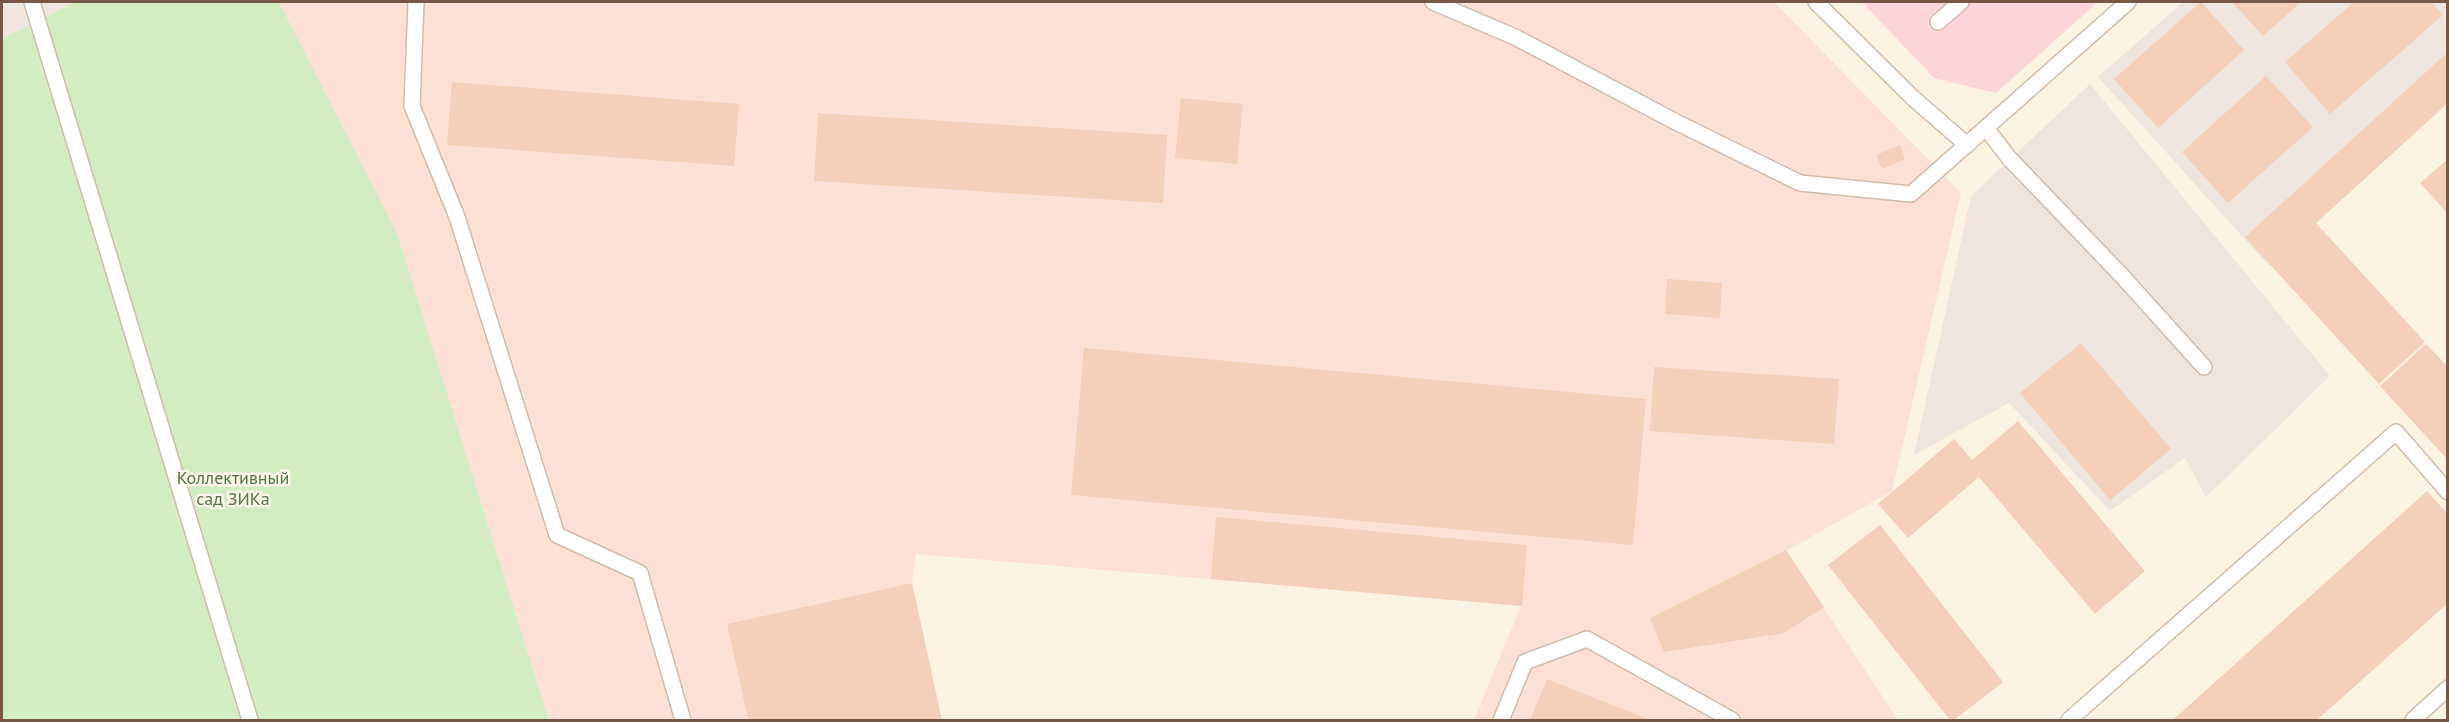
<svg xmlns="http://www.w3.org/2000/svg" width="2449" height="722" viewBox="0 0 2449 722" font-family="'PT Sans',sans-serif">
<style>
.commercial{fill:#fee1d6}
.industrial{fill:#ede5de}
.medical{fill:#fcd6db}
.green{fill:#d3ecc1}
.building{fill:#f4cfb9}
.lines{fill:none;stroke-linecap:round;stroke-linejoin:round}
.lane-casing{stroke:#d1bbab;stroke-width:18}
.lane{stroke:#fff;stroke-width:15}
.labels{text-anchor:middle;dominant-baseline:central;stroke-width:5;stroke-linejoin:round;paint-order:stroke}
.park-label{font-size:18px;fill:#4f783c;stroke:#fff6eb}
</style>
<rect width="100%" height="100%" fill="#fdf3e3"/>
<polygon class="commercial" points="279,2 1774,2 1961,193 1892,491 1786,551 1898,720 1474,720 1521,606 916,554 912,583 727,624 748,720 549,720 397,233"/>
<g class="industrial">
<polygon points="2,2 75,2 2,39"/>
<polygon points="2183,2 2447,2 2447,103 2269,266 2098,77"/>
<polygon points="2090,84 2330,376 2206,497 2185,458 2110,511 2009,403 1914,455 1971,196"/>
</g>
<polygon class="medical" points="1862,2 2098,2 1996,93 1934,78"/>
<polygon class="green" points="75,2 279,2 397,233 549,720 2,720 2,39"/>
<g class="building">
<polygon points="2201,2 2244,50 2158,128 2114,79"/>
<polygon points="2232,2 2301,2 2263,36"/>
<polygon points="2354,2 2431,2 2443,15 2330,114 2285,62"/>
<polygon points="2448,52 2448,103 2316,223 2425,342 2379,384 2245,237"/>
<polygon points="2266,76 2313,127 2228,203 2182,152"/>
<polygon points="452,82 739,104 734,166 447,145"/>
<polygon points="1181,98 1243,104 1237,164 1175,158"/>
<polygon points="818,113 1167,135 1163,203 814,181"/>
<polygon points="1900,145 1905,159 1882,169 1876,155"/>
<polygon points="2448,159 2448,214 2420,183"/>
<polygon points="1667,279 1722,283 1720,318 1665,314"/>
<polygon points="2081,343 2171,449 2110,500 2020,393"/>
<polygon points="2426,344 2448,367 2448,460 2380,386"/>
<polygon points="1084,348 1646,399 1633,545 1071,495"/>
<polygon points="1654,367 1839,379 1834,444 1650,431"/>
<polygon points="2018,421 2145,571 2095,614 1979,477 1908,538 1878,504 1954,439 1972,460"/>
<polygon points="2427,491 2448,514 2448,603 2317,720 2173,720"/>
<polygon points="1216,517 1527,545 1522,606 1211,579"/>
<polygon points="1880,525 2003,682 1954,720 1950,720 1828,565"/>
<polygon points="1786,550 1824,607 1784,633 1664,652 1650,618"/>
<polygon points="912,583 942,720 748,720 727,624"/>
<polygon points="1547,679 1650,720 1530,720"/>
</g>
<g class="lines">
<defs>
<g id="lane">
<polyline points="32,2 250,720"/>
<polyline points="416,2 412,106 457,217 557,535 640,573 683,720"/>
<polyline points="1433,2 1515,37 1676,122 1800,183 1911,194 2128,2"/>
<polyline points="1816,2 1913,98 1967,145"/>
<polyline points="1938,22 1961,2"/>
<polyline points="1986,128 2009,158 2123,277 2204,367"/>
<polyline points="1501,720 1525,662 1587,639 1732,720"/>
<polyline points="2069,720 2396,432 2448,492"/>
<polyline points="2413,720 2448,688"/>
</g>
</defs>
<use href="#lane" class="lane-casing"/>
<use href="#lane" class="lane"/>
</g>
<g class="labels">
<g class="park-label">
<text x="233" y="477">Коллективный<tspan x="233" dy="21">сад ЗИКа</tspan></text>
</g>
</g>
<rect width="2449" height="722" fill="none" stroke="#775747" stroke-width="6"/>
</svg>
